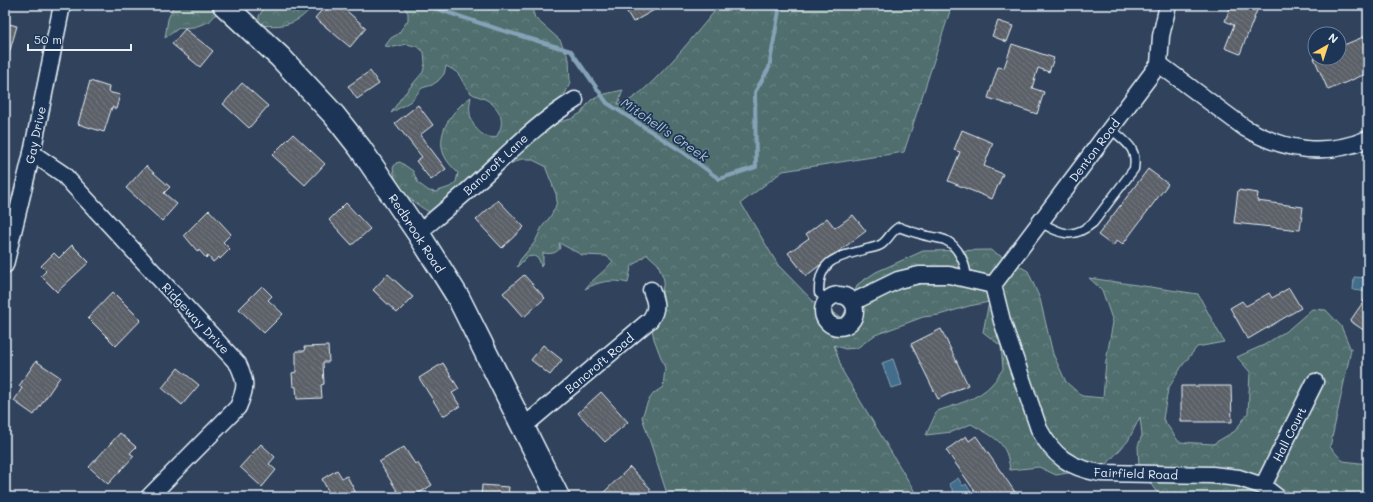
<svg xmlns="http://www.w3.org/2000/svg" width="1373" height="502" viewBox="0 0 1373 502" font-family="Mali,sans-serif">
<style>
.forest{fill:url(#forest-crowns);stroke:#9cb0b2}
.water{fill:#436d8b;stroke:#85a2b7}
.lines{fill:none;stroke-linecap:round;stroke-linejoin:round}
.stream{stroke:#85a2b7;stroke-width:4}
.building{fill:url(#building-back-hatch);stroke:#e8f1f8}
.lane-casing{stroke:#e8f1f8;stroke-width:11}
.street-casing{stroke:#e8f1f8;stroke-width:19}
.secondary-casing{stroke:#e8f1f8;stroke-width:25}
.lane{stroke:#1d3557;stroke-width:8}
.street{stroke:#1d3557;stroke-width:16}
.secondary{stroke:#1d3557;stroke-width:22}
.labels{text-anchor:middle;dominant-baseline:central;stroke-width:3.5;stroke-linejoin:round;paint-order:stroke}
.street-label{font-size:12px;fill:#e8f1f8;stroke:#1d3557}
.water-label{font-size:13px;font-style:italic;fill:#aec3d2;stroke:#1d3557}
</style>
<defs>
<pattern id="forest-crowns" width="20" height="18" patternUnits="userSpaceOnUse"><rect width="20" height="18" fill="#506e6d"/><path d="M2 6a3 3 0 1 1 6 0M12 15a3 3 0 1 1 6 0" fill="none" stroke="#698383"/></pattern>
<pattern id="building-back-hatch" width="6" height="6" patternUnits="userSpaceOnUse"><rect width="6" height="6" fill="#5c6167"/><path d="M-1 5l2 2M0 0l6 6M5-1l2 2" fill="none" stroke="#73787e"/></pattern>
</defs>
<rect width="100%" height="100%" fill="#30425c"/>
<filter id="ink" filterUnits="userSpaceOnUse"><feTurbulence type="fractalNoise" baseFrequency=".025" numOctaves="2"/><feDisplacementMap in="SourceGraphic" scale="8" xChannelSelector="R" yChannelSelector="G"/><feConvolveMatrix kernelMatrix="1 2 1 2 8 2 1 2 1" color-interpolation-filters="sRGB"/></filter>
<g filter="url(#ink)">
<g class="forest">
<polygon points="172,5 217,5 218,12 209,22 194,27 179,28 165,38 168,19 172,10"/>
<path d="M287,5h27c-5,5 -11,12 -17,15 -11,7 -26,6 -38,5v-9l5,-8z"/>
<path d="M400,5h104l2,2 3,-2h22l4,13 25,22 9,19 1,24 -5,11 -8,12 -8,19 22,-6 10,-6 10,-13 14,-6 18,-4 -5,14c23,1 85,-80 102,-99h232l-48,147 -121,19 -42,32 37,62 35,36 29,17 16,-34 18,-12 47,-21 67,-1 38,21 12,28 13,55 13,28 16,14 21,2 3,-37 7,-39 -11,-32 -13,-12 109,16 26,48 -27,5 -15,19 -14,23 -5,30 16,23 34,2 22,-13 13,-18 2,-41 -13,-15 27,-12 25,-16 23,-20 14,1 15,16 10,24 -21,97 13,14 25,3v29l-3,4h-177l-14,-5 1,5h-12l-8,-7 -16,-23 -1,-21 4,-11 -2,-18 -12,24 -24,26 -48,8 -17,-8 -29,3c-3,-29 -15,-32 -39,-46l-19,8 -26,3 11,-24c18,-6 42,-12 55,-27 4,-4 7,-10 11,-15l-2,-23 -18,-14 6,-30 -20,4 -30,9 -16,2 -48,18 -18,13 -12,1 -11,-4 9,27 75,125h-250l-26,-80 6,-16 6,-8 9,-6 2,-19 -11,-29 -4,-19 9,-11 5,-29 -6,-16 -11,-10 -16,13 -3,16c-16,-4 -28,-2 -43,6 8,-11 20,-17 28,-28l-7,-5 -24,-1 -23,-12 1,5c-4,6 -10,6 -17,5v9l-2,5 -2,-8 -5,-3 -7,1 -10,10 3,-7 15,-18 7,-15 8,-10 5,-9 2,-7 -1,-7 -11,-28 -14,-7h-10l-11,5 -23,19 18,-37 -18,15 -23,28 -23,17 -12,6c-12,-7 -24,-16 -32,-28 -2,-5 -3,-11 -4,-16l3,-5 4,-1 13,9 5,12 11,8 6,1 15,-5 6,-5 2,-9c-5,-5 -11,-11 -14,-18 -9,-22 9,-46 27,-58 -1,6 -2,11 -1,16 1,13 13,27 26,24 11,-15 4,-30 -11,-38 -4,-2 -10,-3 -14,-6 -6,-5 -8,-12 -12,-18 -3,-4 -9,-7 -13,-9l-2,8 -6,7 -6,4 -10,3 -11,13 -20,12 10,-15 22,-26 2,-9 -1,-11 -6,-5 -11,-3 -13,3 -9,-1 6,-8 7,-4 10,-14v-7l-5,-7z"/>
</g>
<g class="water">
<polygon points="1354,277 1368,278 1368,292 1353,290"/>
<polygon points="893,359 902,385 891,388 882,363"/>
<polygon points="958,478 963,486 966,484 974,497 957,497 949,484"/>
</g>
<g class="lines">
<polyline class="stream" points="425,5 501,30 571,51 607,103 683,152 719,179 756,167 755,92 769,68 780,5"/>
</g>
<g class="building">
<polygon points="326,5 340,5 366,28 350,47 315,18"/>
<polygon points="623,5 663,5 633,22"/>
<polygon points="1231,5 1250,5 1258,8 1240,54 1225,48 1234,25 1225,21"/>
<polygon points="998,21 1013,26 1007,42 992,36"/>
<polygon points="5,23 17,26 8,57 5,56"/>
<polygon points="185,29 213,51 200,67 172,44"/>
<polygon points="1368,35 1368,73 1328,90 1314,58 1339,58 1339,47"/>
<polygon points="1012,44 1054,58 1049,72 1038,68 1032,88 1044,92 1037,114 988,98 998,67 1004,68"/>
<polygon points="370,71 379,84 357,99 348,86"/>
<polygon points="90,81 109,87 108,92 120,95 116,109 112,107 104,132 78,124"/>
<polygon points="242,83 268,106 249,128 223,104"/>
<polygon points="418,105 433,125 420,135 446,169 431,180 416,161 422,157 395,123"/>
<polygon points="962,130 993,143 984,166 1003,174 992,199 948,181 960,152 954,150"/>
<polygon points="293,134 325,164 305,185 272,155"/>
<polygon points="146,166 170,187 164,193 177,204 162,221 126,188"/>
<polygon points="1148,169 1168,184 1123,244 1117,240 1113,246 1098,235"/>
<polygon points="1238,190 1258,193 1257,201 1303,207 1300,230 1234,223"/>
<polygon points="498,200 524,227 502,248 476,220"/>
<polygon points="346,203 370,229 352,245 329,220"/>
<polygon points="209,210 231,234 223,242 230,249 220,259 219,257 213,262 208,256 206,258 199,250 198,252 184,235"/>
<polygon points="853,215 866,231 838,252 829,257 820,265 806,276 788,253 809,238 806,234 827,218 835,228"/>
<polygon points="72,245 89,262 57,292 41,276 46,271 41,266 54,253 59,258"/>
<polygon points="388,274 413,297 397,313 373,290"/>
<polygon points="524,275 545,298 524,317 503,293"/>
<polygon points="262,286 272,296 268,300 283,314 264,333 239,309"/>
<polygon points="1289,288 1301,308 1248,339 1230,308 1242,301 1246,306 1269,293 1272,298"/>
<polygon points="113,292 141,320 116,346 88,318"/>
<polygon points="1368,295 1368,333 1350,321"/>
<polygon points="941,329 968,385 938,399 911,344"/>
<polygon points="543,345 562,360 550,375 531,360"/>
<polygon points="328,346 329,362 323,362 324,384 321,385 322,398 297,399 296,387 293,386 292,373 296,372 296,351 305,351 304,347"/>
<polygon points="36,361 60,377 34,415 14,401 22,388 19,386"/>
<polygon points="443,363 459,389 452,393 460,406 443,416 419,378"/>
<polygon points="178,368 199,385 182,405 162,388"/>
<polygon points="1181,386 1231,386 1232,422 1181,422"/>
<polygon points="601,392 628,422 605,442 578,413"/>
<polygon points="120,433 136,447 130,453 134,456 108,484 89,467"/>
<polygon points="966,436 969,441 976,436 1015,492 1007,497 979,497 946,450"/>
<polygon points="261,444 275,457 269,464 276,470 262,487 240,467"/>
<polygon points="404,447 415,464 417,462 432,485 413,497 401,497 379,462"/>
<polygon points="630,467 651,489 643,497 599,497"/>
<polygon points="337,470 342,478 347,476 358,497 331,497 322,479"/>
<polygon points="482,485 509,487 508,497 481,497"/>
</g>
<g class="lines">
<defs>
<g id="lane">
<path d="M1040,222c21,12 32,18 53,1l41,-54c4,-22 -9,-27 -24,-41"/>
<path d="M827,300l-8,-7c-1,-35 20,-36 48,-44 4,-1 11,-2 15,-5 7,-5 8,-12 17,-17 7,3 14,5 21,7 8,3 17,3 25,6 14,6 21,25 22,39"/>
</g>
<g id="street">
<path d="M1159,64l86,64c40,23 80,29 123,11"/>
<path d="M32,153l31,21 175,190c9,19 8,24 0,43l-89,90"/>
<path d="M418,233c20,-17 40,-33 58,-50 33,-30 61,-60 99,-83"/>
<polyline points="5,265 32,153 62,5"/>
<path d="M993,285l9,36 37,108c14,27 31,39 61,44l112,2 27,3 24,8 14,11"/>
<polyline points="993,285 1159,64 1161,36 1168,5"/>
<circle cx="839" cy="311" r="16"/>
<polyline points="853,302 898,280 919,275 949,275 993,285"/>
<path d="M523,427l127,-107c8,-11 6,-18 1,-30"/>
<polyline points="1263,486 1315,382"/>
</g>
<polyline id="secondary" points="224,5 280,57 334,115 360,148 418,233 458,297 558,497"/>
</defs>
<use href="#lane" class="lane-casing"/>
<use href="#street" class="street-casing"/>
<use href="#secondary" class="secondary-casing"/>
<use href="#lane" class="lane"/>
<use href="#street" class="street"/>
<use href="#secondary" class="secondary"/>
</g>
</g>
<g class="labels">
<g class="street-label">
<text transform="translate(35 135) rotate(-78)">Gay Drive</text>
<text transform="translate(1094 150) rotate(-53)">Denton Road</text>
<text transform="translate(495 164) rotate(-43)">Bancroft Lane</text>
<text transform="translate(417 233) rotate(57)">Redbrook Road</text>
<text transform="translate(196 318) rotate(47)">Ridgeway Drive</text>
<text transform="translate(599 363) rotate(-40)">Bancroft Road</text>
<text transform="translate(1289 434) rotate(-63)">Hall Court</text>
<text transform="translate(1136 473) rotate(2)">Fairfield Road</text>
</g>
<g class="water-label">
<text transform="translate(665 129) rotate(34)">Mitchell's Creek</text>
</g>
</g>
<rect width="1373" height="502" fill="none" stroke="#1d3557" stroke-width="20"/>
<rect x="10" y="10" width="1353" height="482" fill="none" stroke="#e8f1f8" stroke-width="1.5" filter="url(#ink)"/>
<g transform="translate(1327 46) rotate(39)"><circle r="19" fill="#1d3557" stroke="#6e8097"/>
<path d="M0-3L7 15L0 10L-7 15Z" fill="#ffd166"/>
<text y="-6" font-size="11" font-weight="bold" text-anchor="middle" fill="#e8f1f8">N</text>
</g>
<path d="M28 44v6h103v-6" fill="none" stroke="#e8f1f8" stroke-width="2"/>
<text x="34" y="44" font-size="12" fill="#e8f1f8" stroke="#1d3557" stroke-width="3" paint-order="stroke">50 m</text>
</svg>
